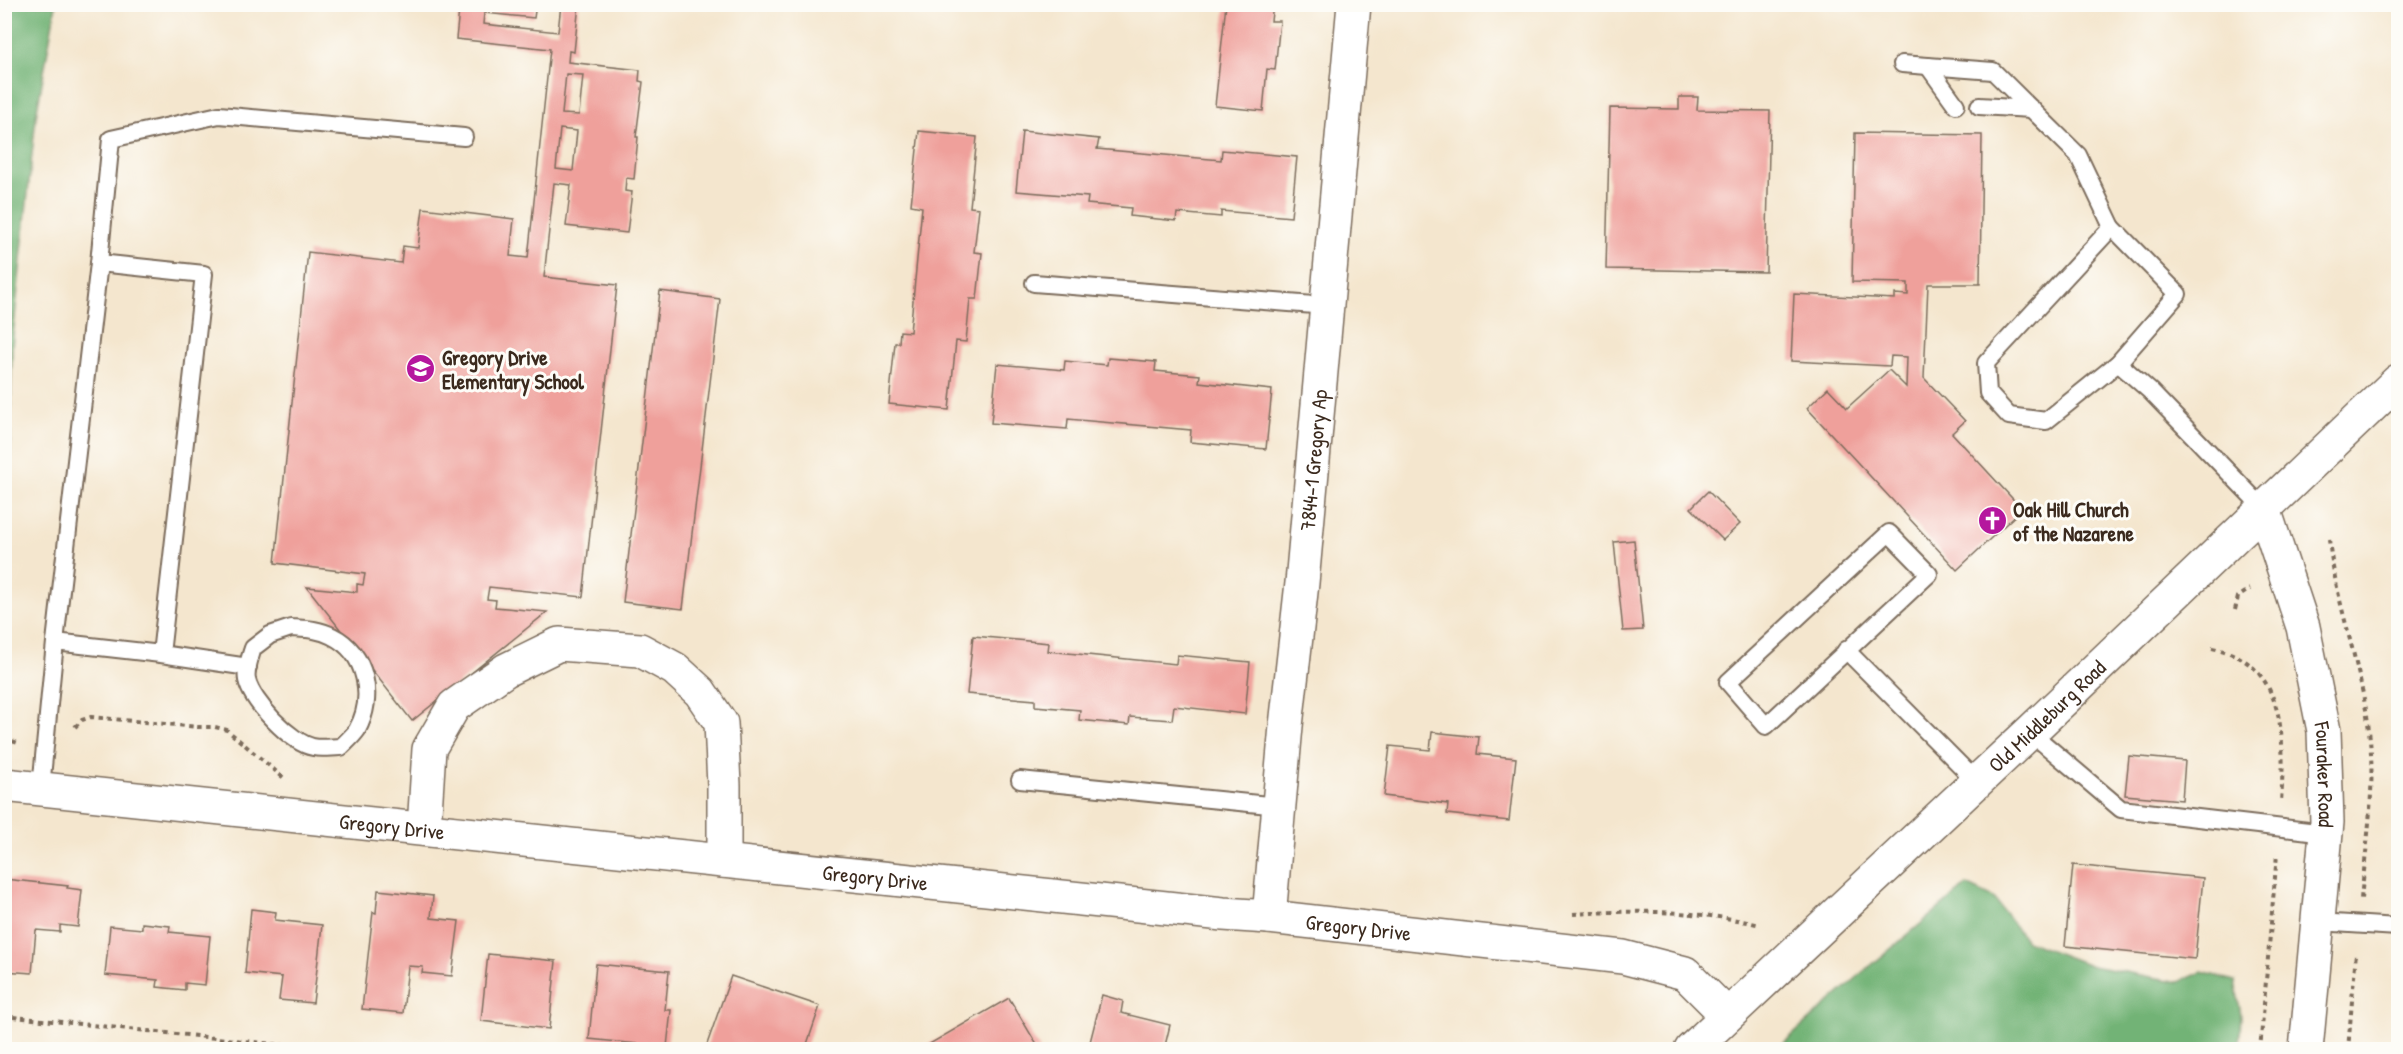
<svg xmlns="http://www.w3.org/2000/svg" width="2403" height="1054" viewBox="0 0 2403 1054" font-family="'Patrick Hand',sans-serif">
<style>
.forest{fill:#72b376;stroke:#566e4a;stroke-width:1.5}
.building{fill:#efa09b;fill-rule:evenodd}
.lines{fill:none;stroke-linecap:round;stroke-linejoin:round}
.lane-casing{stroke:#7c6c5c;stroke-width:20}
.street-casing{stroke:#7c6c5c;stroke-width:36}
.secondary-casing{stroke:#7c6c5c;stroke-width:36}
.path{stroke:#7c6c5c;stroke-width:4;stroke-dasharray:4.5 4.5;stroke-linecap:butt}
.lane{stroke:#fff;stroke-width:16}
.street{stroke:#fff;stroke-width:33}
.secondary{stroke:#fff;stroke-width:33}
.labels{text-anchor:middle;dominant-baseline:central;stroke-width:6;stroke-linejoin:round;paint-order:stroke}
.poi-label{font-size:21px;font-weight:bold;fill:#3b2a1e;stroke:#fdfcf7;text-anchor:start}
.street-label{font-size:21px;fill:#3b2a1e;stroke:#fdfcf7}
</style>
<rect width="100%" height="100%" fill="#fdfcf7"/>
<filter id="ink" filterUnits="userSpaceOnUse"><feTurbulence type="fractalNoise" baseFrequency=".0167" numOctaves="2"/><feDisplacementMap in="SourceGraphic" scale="12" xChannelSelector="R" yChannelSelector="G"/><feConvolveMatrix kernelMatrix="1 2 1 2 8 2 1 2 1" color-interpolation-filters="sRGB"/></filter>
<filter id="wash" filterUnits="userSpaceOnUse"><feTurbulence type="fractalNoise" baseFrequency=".008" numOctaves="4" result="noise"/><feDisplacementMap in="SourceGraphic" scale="24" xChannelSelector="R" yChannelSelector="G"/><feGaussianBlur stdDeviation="1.35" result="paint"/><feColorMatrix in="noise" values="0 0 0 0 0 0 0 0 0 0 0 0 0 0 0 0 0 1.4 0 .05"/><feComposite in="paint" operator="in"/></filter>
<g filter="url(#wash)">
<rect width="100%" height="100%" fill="#f4e6ce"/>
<g class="forest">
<polygon points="5,4 56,5 36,116 12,346 7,616 5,634"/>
<polygon points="1967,885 1994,898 2026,941 2092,966 2179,982 2202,972 2235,981 2241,1015 2239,1049 1777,1049 1862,973"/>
</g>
<g id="blocks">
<g class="building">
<path d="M418,4h118l-2,14 -50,-5 -1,11 75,8 3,-28h18l-5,48 -5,-1 -1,11 72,8 -1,11 4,1 -7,55h2l-4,42 -8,-1 -1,13 7,1 -5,41 -61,-7 5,-41 -17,-2 -10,94 73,8 -34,312 -94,-10 -2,12 9,1 -1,7 52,5 -135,109 -105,-134 50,5v-8l6,1 2,-11 -90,-11 33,-311 93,11 2,-17 15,2 5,-40 91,11 -4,37 18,2 22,-209 -94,-10 3,-29zM566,74l17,1 -4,40 -17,-1zM560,129l17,2 -4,40 -17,-2z"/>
<polygon points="1226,4 1273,4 1271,21 1280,21 1275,70 1267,69 1263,111 1215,106"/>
<polygon points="1679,97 1698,97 1697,110 1770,111 1766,272 1606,269 1610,108 1679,109"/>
<polygon points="919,131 977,137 970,207 979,208 974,252 982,253 977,299 970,299 966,342 956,341 949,410 889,404 895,343 899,343 900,331 910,332 922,207 911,205"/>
<polygon points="1022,131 1099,139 1097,149 1221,160 1222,150 1297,157 1291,217 1221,211 1221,217 1177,213 1176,221 1130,216 1131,208 1087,204 1088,197 1016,191"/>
<polygon points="1855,133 1982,135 1980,284 1928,284 1924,378 1965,421 1952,433 2022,509 1957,570 1807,408 1828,388 1847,408 1889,370 1906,387 1907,357 1891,356 1890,366 1791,361 1794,294 1895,299 1895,294 1908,295 1908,283 1852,282"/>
<polygon points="660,291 720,299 683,609 623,602"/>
<polygon points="1108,358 1156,362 1155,371 1200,375 1199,382 1272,390 1266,449 1190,442 1191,430 1068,419 1067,429 991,423 997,364 1064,370 1065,361 1107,365"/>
<polygon points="1708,491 1740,524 1723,540 1691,508"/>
<polygon points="1634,540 1643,630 1623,631 1614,542"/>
<polygon points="973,636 1049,643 1048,651 1176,664 1177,655 1250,662 1245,714 1174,706 1172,720 1130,717 1129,725 1079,720 1080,710 1035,706 1035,700 967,694"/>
<polygon points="1432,732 1479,737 1477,754 1516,758 1509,821 1447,814 1448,804 1384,796 1390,746 1430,750"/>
<polygon points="2129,756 2185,761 2182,800 2125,795"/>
<polygon points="2073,865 2203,878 2195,959 2065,946"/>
<polygon points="4,879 68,886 67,888 82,890 78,927 60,925 60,932 36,930 32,973 4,971"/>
<polygon points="378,890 433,896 431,918 459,921 452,976 422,973 423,967 408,966 403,1013 362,1009 373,912 376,913"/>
<polygon points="251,909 276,912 275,920 322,925 313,1003 279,1000 282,977 245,973"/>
<polygon points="142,923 170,926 169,932 210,936 205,985 185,983 185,990 157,987 158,980 105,975 110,926 142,929"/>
<polygon points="488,954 556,961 549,1029 481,1021"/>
<polygon points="596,964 669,971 665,1010 671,1010 667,1047 589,1039"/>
<polygon points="731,976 820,1006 805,1050 705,1050"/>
<polygon points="1102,995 1123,1001 1121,1013 1170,1025 1164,1050 1088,1050"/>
<polygon points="1009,998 1040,1050 928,1050 926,1046"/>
</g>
</g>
</g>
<g filter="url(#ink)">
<use href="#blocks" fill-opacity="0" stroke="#7c6c5c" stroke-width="1.5"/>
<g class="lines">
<defs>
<g id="lane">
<polyline points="1902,64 1993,71 2078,155 2112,227"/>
<polyline points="1928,66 1956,105"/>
<polyline points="1979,106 2032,109"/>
<polygon points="2112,227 2178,294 2118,363 2046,421 2009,416 1988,393 1986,363"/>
<polyline points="99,263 111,139 219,115 464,137"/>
<polyline points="1034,283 1327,306"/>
<polyline points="2118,363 2150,391 2264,509"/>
<polygon points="1889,533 1929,574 1766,726 1728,682"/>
<path d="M291,628c15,1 28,1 41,8 35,17 43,62 25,94 -4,6 -11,12 -16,17 -9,0 -19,2 -28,0 -22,-4 -61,-45 -66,-67 -2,-10 3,-22 6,-32l17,-13z"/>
<polyline points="1846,650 1977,782"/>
<polyline points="161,654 248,667"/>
<polyline points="2030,732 2121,809 2326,833"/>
<polyline points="1020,780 1279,806"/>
<polyline points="41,788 55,642 99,263 204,274 161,654 55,642"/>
<polyline points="2318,922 2398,927"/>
</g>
<g id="street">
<polyline points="424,829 429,749 454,706 506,670 559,644 640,650 675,669 700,692 721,723 724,785 724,861"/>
<path id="s1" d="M1269,917l17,-191 16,-143 52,-579"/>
</g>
<g id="secondary">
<path id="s2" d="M2264,509l39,118 21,104 3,91 -21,228"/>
<path id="s3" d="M4,785l1219,129 46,3 354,40 62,16 42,42"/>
<path id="s4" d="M1691,1050l339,-318 368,-351"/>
</g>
</defs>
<use href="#lane" class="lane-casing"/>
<use href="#street" class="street-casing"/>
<use href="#secondary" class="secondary-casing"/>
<g class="path">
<path d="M2329,539c7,68 35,133 41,201 5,53 -4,107 -9,159"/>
<polyline points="2235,610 2238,597 2250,589"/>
<path d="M2212,648c75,14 73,93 69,154"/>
<polyline points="75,727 82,720 91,717 198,727 215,727 227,730 285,779"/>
<polyline points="4,738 18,743"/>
<path d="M1573,914c62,-4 127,-4 187,11"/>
<polyline points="4,1016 331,1050"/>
<polyline points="2260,1050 2277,854"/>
<polyline points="2348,1050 2356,952"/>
</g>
<use href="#lane" class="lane"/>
<use href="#street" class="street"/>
<use href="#secondary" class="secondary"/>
</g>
</g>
<defs>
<symbol id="school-disc" viewBox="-11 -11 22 22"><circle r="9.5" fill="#b5179e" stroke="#fdfcf7"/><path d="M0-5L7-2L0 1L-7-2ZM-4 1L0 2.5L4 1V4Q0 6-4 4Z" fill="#fff"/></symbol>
<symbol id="church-disc" viewBox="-11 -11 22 22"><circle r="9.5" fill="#b5179e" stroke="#fdfcf7"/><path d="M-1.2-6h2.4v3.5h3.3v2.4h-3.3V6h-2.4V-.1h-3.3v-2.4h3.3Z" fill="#fff"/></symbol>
</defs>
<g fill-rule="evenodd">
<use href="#school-disc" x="404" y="352" width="33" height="33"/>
<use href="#church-disc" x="1976" y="504" width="33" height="33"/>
</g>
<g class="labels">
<g class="poi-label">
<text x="442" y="357">Gregory Drive<tspan x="442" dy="24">Elementary School</tspan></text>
<text x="2013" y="509">Oak Hill Church<tspan x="2013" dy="24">of the Nazarene</tspan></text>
</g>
<g class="street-label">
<text stroke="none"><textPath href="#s1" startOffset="459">7844-1 Gregory Ap</textPath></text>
<text stroke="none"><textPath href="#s4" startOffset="488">Old Middleburg Road</textPath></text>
<text stroke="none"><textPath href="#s2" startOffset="274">Fouraker Road</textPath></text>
<text stroke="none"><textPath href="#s3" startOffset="390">Gregory Drive</textPath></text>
<text stroke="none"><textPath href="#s3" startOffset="876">Gregory Drive</textPath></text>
<text stroke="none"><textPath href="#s3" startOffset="1362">Gregory Drive</textPath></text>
</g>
</g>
<rect width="2403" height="1054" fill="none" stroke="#fdfcf7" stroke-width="24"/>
</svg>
